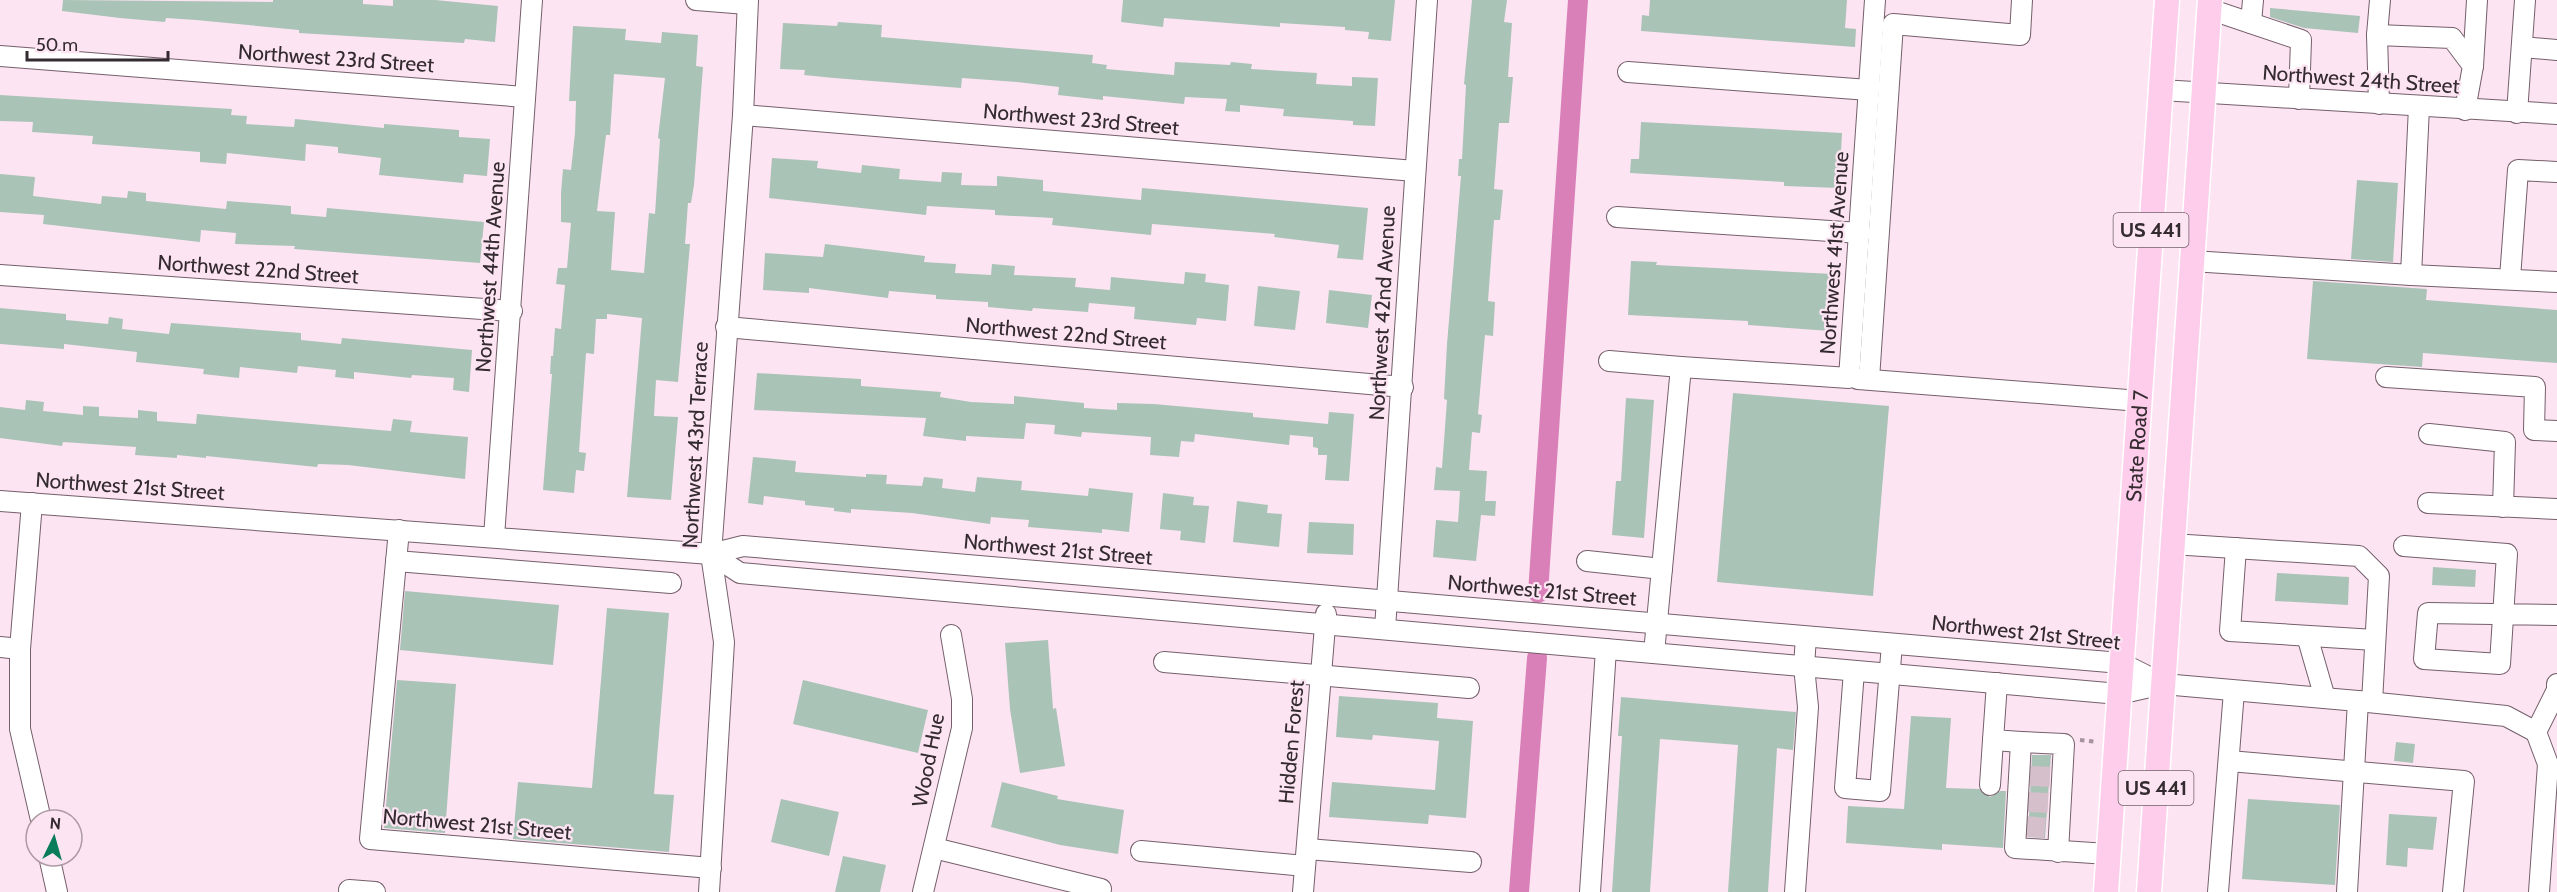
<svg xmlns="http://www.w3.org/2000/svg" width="2557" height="892" viewBox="0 0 2557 892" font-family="Cabin,sans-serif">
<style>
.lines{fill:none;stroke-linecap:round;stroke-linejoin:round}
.canal{stroke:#d980b9;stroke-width:20}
.building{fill:#a9c3b7;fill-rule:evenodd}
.minor-tunnel{stroke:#d5bfcb;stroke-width:20;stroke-dasharray:20 10;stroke-linecap:butt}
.minor-casing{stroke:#745f6b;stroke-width:22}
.major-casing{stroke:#fff;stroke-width:27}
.path{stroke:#a6949e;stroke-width:4;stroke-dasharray:4.5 4.5;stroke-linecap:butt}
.minor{stroke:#fff;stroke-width:20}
.major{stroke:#fdcdeb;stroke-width:24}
.labels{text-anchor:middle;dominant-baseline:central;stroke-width:4.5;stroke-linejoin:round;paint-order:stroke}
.shield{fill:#fde4f2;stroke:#70626a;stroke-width:1.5}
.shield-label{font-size:20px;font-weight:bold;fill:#342b30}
.street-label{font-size:21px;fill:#342b30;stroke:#fde4f2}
</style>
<rect width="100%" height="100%" fill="#fde4f2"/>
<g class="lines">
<g class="canal">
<polyline points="1538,593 1578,0"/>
<polyline points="1519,892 1537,658"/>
</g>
</g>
<g class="building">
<polygon points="63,0 273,2 273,0 363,0 363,4 393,6 393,0 435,0 498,6 495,42 465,39 464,43 299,33 299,30 196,20 166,18 165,22 120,18 62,11"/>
<polygon points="1123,0 1395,0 1391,41 1368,39 1369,32 1345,30 1345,27 1280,23 1280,27 1164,18 1163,27 1121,22"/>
<polygon points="1472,0 1507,0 1504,22 1512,23 1508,77 1513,77 1509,123 1499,123 1494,189 1503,190 1500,220 1494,220 1488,301 1495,302 1493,336 1485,335 1478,414 1482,415 1480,433 1472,432 1469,470 1487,471 1485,501 1496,501 1495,516 1481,515 1476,561 1433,557 1436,520 1458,522 1460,491 1434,490 1436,467 1442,468 1447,400 1444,399 1447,344 1461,176 1458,176 1459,159 1462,159 1466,85 1464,84"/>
<polygon points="1650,0 1847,0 1845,28 1856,29 1855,47 1641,31 1642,15 1649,16"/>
<polygon points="2270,8 2360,16 2358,33 2304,28 2270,17"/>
<polygon points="838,22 882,25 881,37 1093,55 1092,63 1107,65 1106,69 1174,75 1175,62 1230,65 1231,62 1252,64 1251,69 1317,73 1316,84 1352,86 1352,77 1378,78 1375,126 1353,125 1353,121 1283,116 1284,109 1240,105 1240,112 1225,111 1227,99 1185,97 1184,104 1103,96 1103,100 1058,95 1059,87 1017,82 962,78 961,88 834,78 804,75 805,70 780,69 783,23 837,26"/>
<path d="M573,26l53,3 -1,11 36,3 1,-11 36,3 -2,31 7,1 -9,118 -3,18h-3l-3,41h5l-12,138 -22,-2 -2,36 24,1 -7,83 -44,-3 15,-179 -35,-4v5h-11l-2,35 -8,-1 -7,99 7,1 -2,18 -8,-1 -2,23 -31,-3 9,-116h-2l1,-18h2l2,-28 6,1 4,-44 -9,-1 2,-16h9l4,-45 -10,-1v-29l2,-24 8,1 4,-37 1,-32h-7zM614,74l51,4 -7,60 2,1 -5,75 -6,-1 -5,60 -33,-3 4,-58 -18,-1 9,-76h4z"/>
<polygon points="0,95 232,109 231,115 247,116 246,124 294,127 295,119 384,128 384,124 459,130 459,137 490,139 487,176 464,174 463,183 379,175 381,158 338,153 338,147 306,144 305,161 227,153 226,164 200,162 200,152 92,144 93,136 32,132 33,122 0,121"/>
<polygon points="1641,122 1842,133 1839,188 1784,186 1784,182 1630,173 1631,159 1639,159"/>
<polygon points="772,158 818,161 817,168 861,173 862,165 900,169 899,179 941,182 942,172 962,173 961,185 997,186 997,176 1043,180 1043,191 1141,200 1142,188 1368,208 1363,260 1337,258 1339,245 1274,237 1275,234 1152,224 1151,235 1052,225 1053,218 995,215 995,210 927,206 926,215 769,198"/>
<polygon points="0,174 35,177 33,196 101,204 102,196 127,198 128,191 146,193 146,201 226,209 227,201 291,206 291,214 326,217 327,208 484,222 480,263 294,249 295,246 235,244 236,233 201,230 200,242 43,224 44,215 0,212"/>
<polygon points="2357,180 2398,183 2393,262 2351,259"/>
<polygon points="825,244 925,256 924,262 956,264 955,273 991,275 992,264 1015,266 1014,275 1076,278 1075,287 1110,290 1111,277 1184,284 1185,272 1206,274 1205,282 1229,285 1226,321 1197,318 1196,325 1134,319 1135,307 1089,303 1088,312 1033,308 1032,311 988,307 988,302 936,299 936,295 889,291 888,298 809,288 809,293 763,290 765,253 823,257"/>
<polygon points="1631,261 1657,262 1656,265 1833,274 1830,331 1748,325 1748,321 1628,315"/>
<polygon points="2313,281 2427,289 2426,300 2557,310 2557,363 2423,353 2422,367 2307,359"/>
<polygon points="1258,286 1300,291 1295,330 1254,326"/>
<polygon points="1329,290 1372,295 1368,328 1326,323"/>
<polygon points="0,308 66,314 66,320 108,324 109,317 123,319 122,329 169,334 171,323 301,333 301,340 341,344 342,338 472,350 469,392 453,390 454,378 412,375 411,378 354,372 354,379 335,377 336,370 298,366 297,373 240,367 239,378 203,374 204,369 136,362 137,352 64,344 64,349 0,344"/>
<polygon points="757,373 861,379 861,386 941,392 940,397 971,402 1014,404 1014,396 1084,403 1084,408 1117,410 1117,403 1154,404 1253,413 1253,417 1328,424 1329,412 1354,414 1349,481 1325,480 1327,455 1318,455 1318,448 1313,447 1313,437 1290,435 1289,445 1195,434 1194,442 1181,441 1179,457 1150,455 1151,437 1082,432 1081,437 1054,434 1055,425 1026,423 1024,439 966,436 966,441 923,436 926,418 754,410"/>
<polygon points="1733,393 1889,406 1873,596 1717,582"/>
<polygon points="1626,398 1654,400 1644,538 1612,535 1616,481 1621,481"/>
<polygon points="26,400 44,402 43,411 83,415 83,406 99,407 99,416 138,418 138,410 157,412 157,421 196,424 197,414 391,431 393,419 412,421 410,432 468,437 465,479 348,465 318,464 317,467 206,456 206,458 177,455 177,458 135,455 136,447 63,442 62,446 0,438 0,407 25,410"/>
<polygon points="753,457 796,461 795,472 866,477 866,474 887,475 886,484 922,486 924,477 943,479 942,488 975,492 977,477 1022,481 1021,490 1088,496 1089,488 1133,493 1129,532 1102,529 1102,533 1028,527 1029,520 991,517 990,524 912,513 851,509 851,513 834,511 834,508 805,505 805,501 764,496 763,505 748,503"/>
<polygon points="1163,493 1194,497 1193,505 1209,506 1205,543 1180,540 1181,531 1160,529"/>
<polygon points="1237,501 1268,505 1267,513 1282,514 1279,547 1233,542"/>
<polygon points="1309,522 1354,524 1353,555 1307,553"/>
<polygon points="2433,567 2476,570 2475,587 2432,585"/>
<polygon points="2277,573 2349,577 2348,605 2275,601"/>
<polygon points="405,591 559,605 553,665 400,650"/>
<polygon points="607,608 669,613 654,794 674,795 669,852 513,839 518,782 592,788"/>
<polygon points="1048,640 1053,709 1056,708 1065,766 1020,773 1010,709 1005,643"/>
<polygon points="397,680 456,684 445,833 384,828"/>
<polygon points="803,680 928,710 918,753 793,724"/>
<polygon points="1339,696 1438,703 1437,718 1473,721 1466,818 1429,815 1428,824 1329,817 1332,782 1435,790 1439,741 1373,735 1372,740 1336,737"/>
<polygon points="1621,697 1796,712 1793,750 1777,748 1768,892 1728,892 1738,745 1660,739 1650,892 1612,892 1622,736 1618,736"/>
<polygon points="1911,716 1951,718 1946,788 1979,789 1990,797 2000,791 2006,791 2003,848 1942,844 1942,850 1846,843 1848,806 1904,809"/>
<polygon points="2396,742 2415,744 2413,763 2394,761"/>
<polygon points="2032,755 2051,755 2045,838 2028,837"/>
<polygon points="1002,782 1058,796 1057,799 1124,810 1118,854 1060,845 991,827"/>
<polygon points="781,799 839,812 829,856 771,842"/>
<polygon points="2248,799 2340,805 2335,885 2242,879"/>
<polygon points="2389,814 2437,817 2433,850 2408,848 2407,867 2386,865"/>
<polygon points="843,856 886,865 880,892 835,892"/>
</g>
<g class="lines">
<g class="minor-tunnel">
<polyline points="2030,776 2051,777"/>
<polyline points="2028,802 2048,803"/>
<polyline points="2025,826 2046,828"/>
</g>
<defs>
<g id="minor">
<polyline points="696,0 747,4"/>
<polyline points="2209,9 2301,40 2299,99"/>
<polyline points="2251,23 2253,0"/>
<polyline points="2377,35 2380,0"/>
<polyline points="2522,47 2557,50"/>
<polyline points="0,56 525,97"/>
<polyline points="2473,66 2477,0"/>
<polyline points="1628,72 1869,90"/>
<polyline points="2161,90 2557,114"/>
<polyline points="2379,104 2377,35 2452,38 2473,66 2465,110"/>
<polyline points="2517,113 2525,0"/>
<polyline points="743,115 1415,171"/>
<polyline points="1617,217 1860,233"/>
<polyline points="2192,261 2411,275 2419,107"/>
<polyline points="0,275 512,311"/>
<polyline points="2411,275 2557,282"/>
<polyline points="2510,278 2518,170 2557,172"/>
<polyline points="726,327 1403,387"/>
<polyline points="1609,361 1681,367"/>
<polyline points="2386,377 2535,387 2534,430 2557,431"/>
<polyline points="1858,379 2140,401"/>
<polyline points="1869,379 1893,24 2020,35 2022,0"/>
<polyline points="2429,434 2505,442 2503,507"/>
<polyline points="0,501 711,554 743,546 2121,663 2163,684"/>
<polyline points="32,503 20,649 20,729 41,820"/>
<polyline points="2428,503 2557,509"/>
<polyline points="399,530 370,839 711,868"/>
<polyline points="494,537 532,0"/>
<polyline points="2172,544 2359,556 2379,576 2372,702"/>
<polyline points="2404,546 2507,554 2500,664 2424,659 2428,613 2557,615"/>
<polyline points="2236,548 2230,631 2375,640"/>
<polyline points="711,554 740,573 2119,694 2163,684 2358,701 2347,892"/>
<polyline points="396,561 671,583"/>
<polyline points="1587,561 1662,569"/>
<polyline points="1385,629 1427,0"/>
<polyline points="2307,636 2325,698"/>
<polyline points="0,647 20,649"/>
<polyline points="1654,653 1681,367 1849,378 1875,0"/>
<polyline points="1164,662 1469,688"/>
<polyline points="1854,671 1845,788 1880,791 1892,644"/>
<polyline points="1997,683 1993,740 2021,742"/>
<polyline points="2358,701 2506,716 2536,732 2548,764 2539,892"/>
<polyline points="2536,732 2557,690 2557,684"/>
<polyline points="2229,761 2464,781 2453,892"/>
<polyline points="1990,785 1993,740"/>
<polyline points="934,848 1101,889"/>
<polyline points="1307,849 1471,862"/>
<polyline points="1141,851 1305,866"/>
<polyline points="2058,852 2064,744 2021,742 2015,848 2108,854"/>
<polyline points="49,856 57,892"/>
<polyline points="349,890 375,892"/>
<polyline points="709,892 724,642 711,554 743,115 748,0"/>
<polyline points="923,892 962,728 962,699 951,635"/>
<polyline points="1303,892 1326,614"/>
<polyline points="1590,892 1606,649"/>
<polyline points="1795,892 1808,707 1804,666 1806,637"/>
<polyline points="2218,892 2234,691"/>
</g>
<g id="major">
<path id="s1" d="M2106,892l61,-892"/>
<polyline points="2149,892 2210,0"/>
</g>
</defs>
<use href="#minor" class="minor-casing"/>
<use href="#major" class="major-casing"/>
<polyline class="path" points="2080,740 2097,742"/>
<use href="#minor" class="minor"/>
<use href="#major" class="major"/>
</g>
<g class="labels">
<g class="shield">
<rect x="2113.5" y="213" width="75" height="34" rx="4.5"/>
<rect x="2118.5" y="771" width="75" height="34" rx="4.5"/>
</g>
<g class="shield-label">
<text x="2151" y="230">US 441</text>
<text x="2156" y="788">US 441</text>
</g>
<g class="street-label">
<text transform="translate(336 58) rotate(4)">Northwest 23rd Street</text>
<text transform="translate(2361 79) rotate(4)">Northwest 24th Street</text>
<text transform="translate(1081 119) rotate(5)">Northwest 23rd Street</text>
<text transform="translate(1834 253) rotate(-86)">Northwest 41st Avenue</text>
<text transform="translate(490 267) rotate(-86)">Northwest 44th Avenue</text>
<text transform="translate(258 269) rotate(4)">Northwest 22nd Street</text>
<text transform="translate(1382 313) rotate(-87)">Northwest 42nd Avenue</text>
<text transform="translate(1066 333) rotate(5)">Northwest 22nd Street</text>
<text transform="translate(695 445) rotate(-87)">Northwest 43rd Terrace</text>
<text stroke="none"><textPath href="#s1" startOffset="447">State Road 7</textPath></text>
<text transform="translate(130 486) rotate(4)">Northwest 21st Street</text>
<text transform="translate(1058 549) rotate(5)">Northwest 21st Street</text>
<text transform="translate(1542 590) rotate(5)">Northwest 21st Street</text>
<text transform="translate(2026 632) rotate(6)">Northwest 21st Street</text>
<text transform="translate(1291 742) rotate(-85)">Hidden Forest</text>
<text transform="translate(928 760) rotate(-79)">Wood Hue</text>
<text transform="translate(477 824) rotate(5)">Northwest 21st Street</text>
</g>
</g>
<g transform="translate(54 838) rotate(5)"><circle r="28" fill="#fde4f2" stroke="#ad9aa4" stroke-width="1.5"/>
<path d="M0-4.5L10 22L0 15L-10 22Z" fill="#097d5a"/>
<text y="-9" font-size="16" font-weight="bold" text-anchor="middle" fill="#342b30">N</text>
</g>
<path d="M27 51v9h141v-9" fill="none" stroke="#342b30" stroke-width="3"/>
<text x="36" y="51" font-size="18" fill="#342b30" stroke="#fde4f2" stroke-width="4.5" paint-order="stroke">50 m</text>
</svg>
